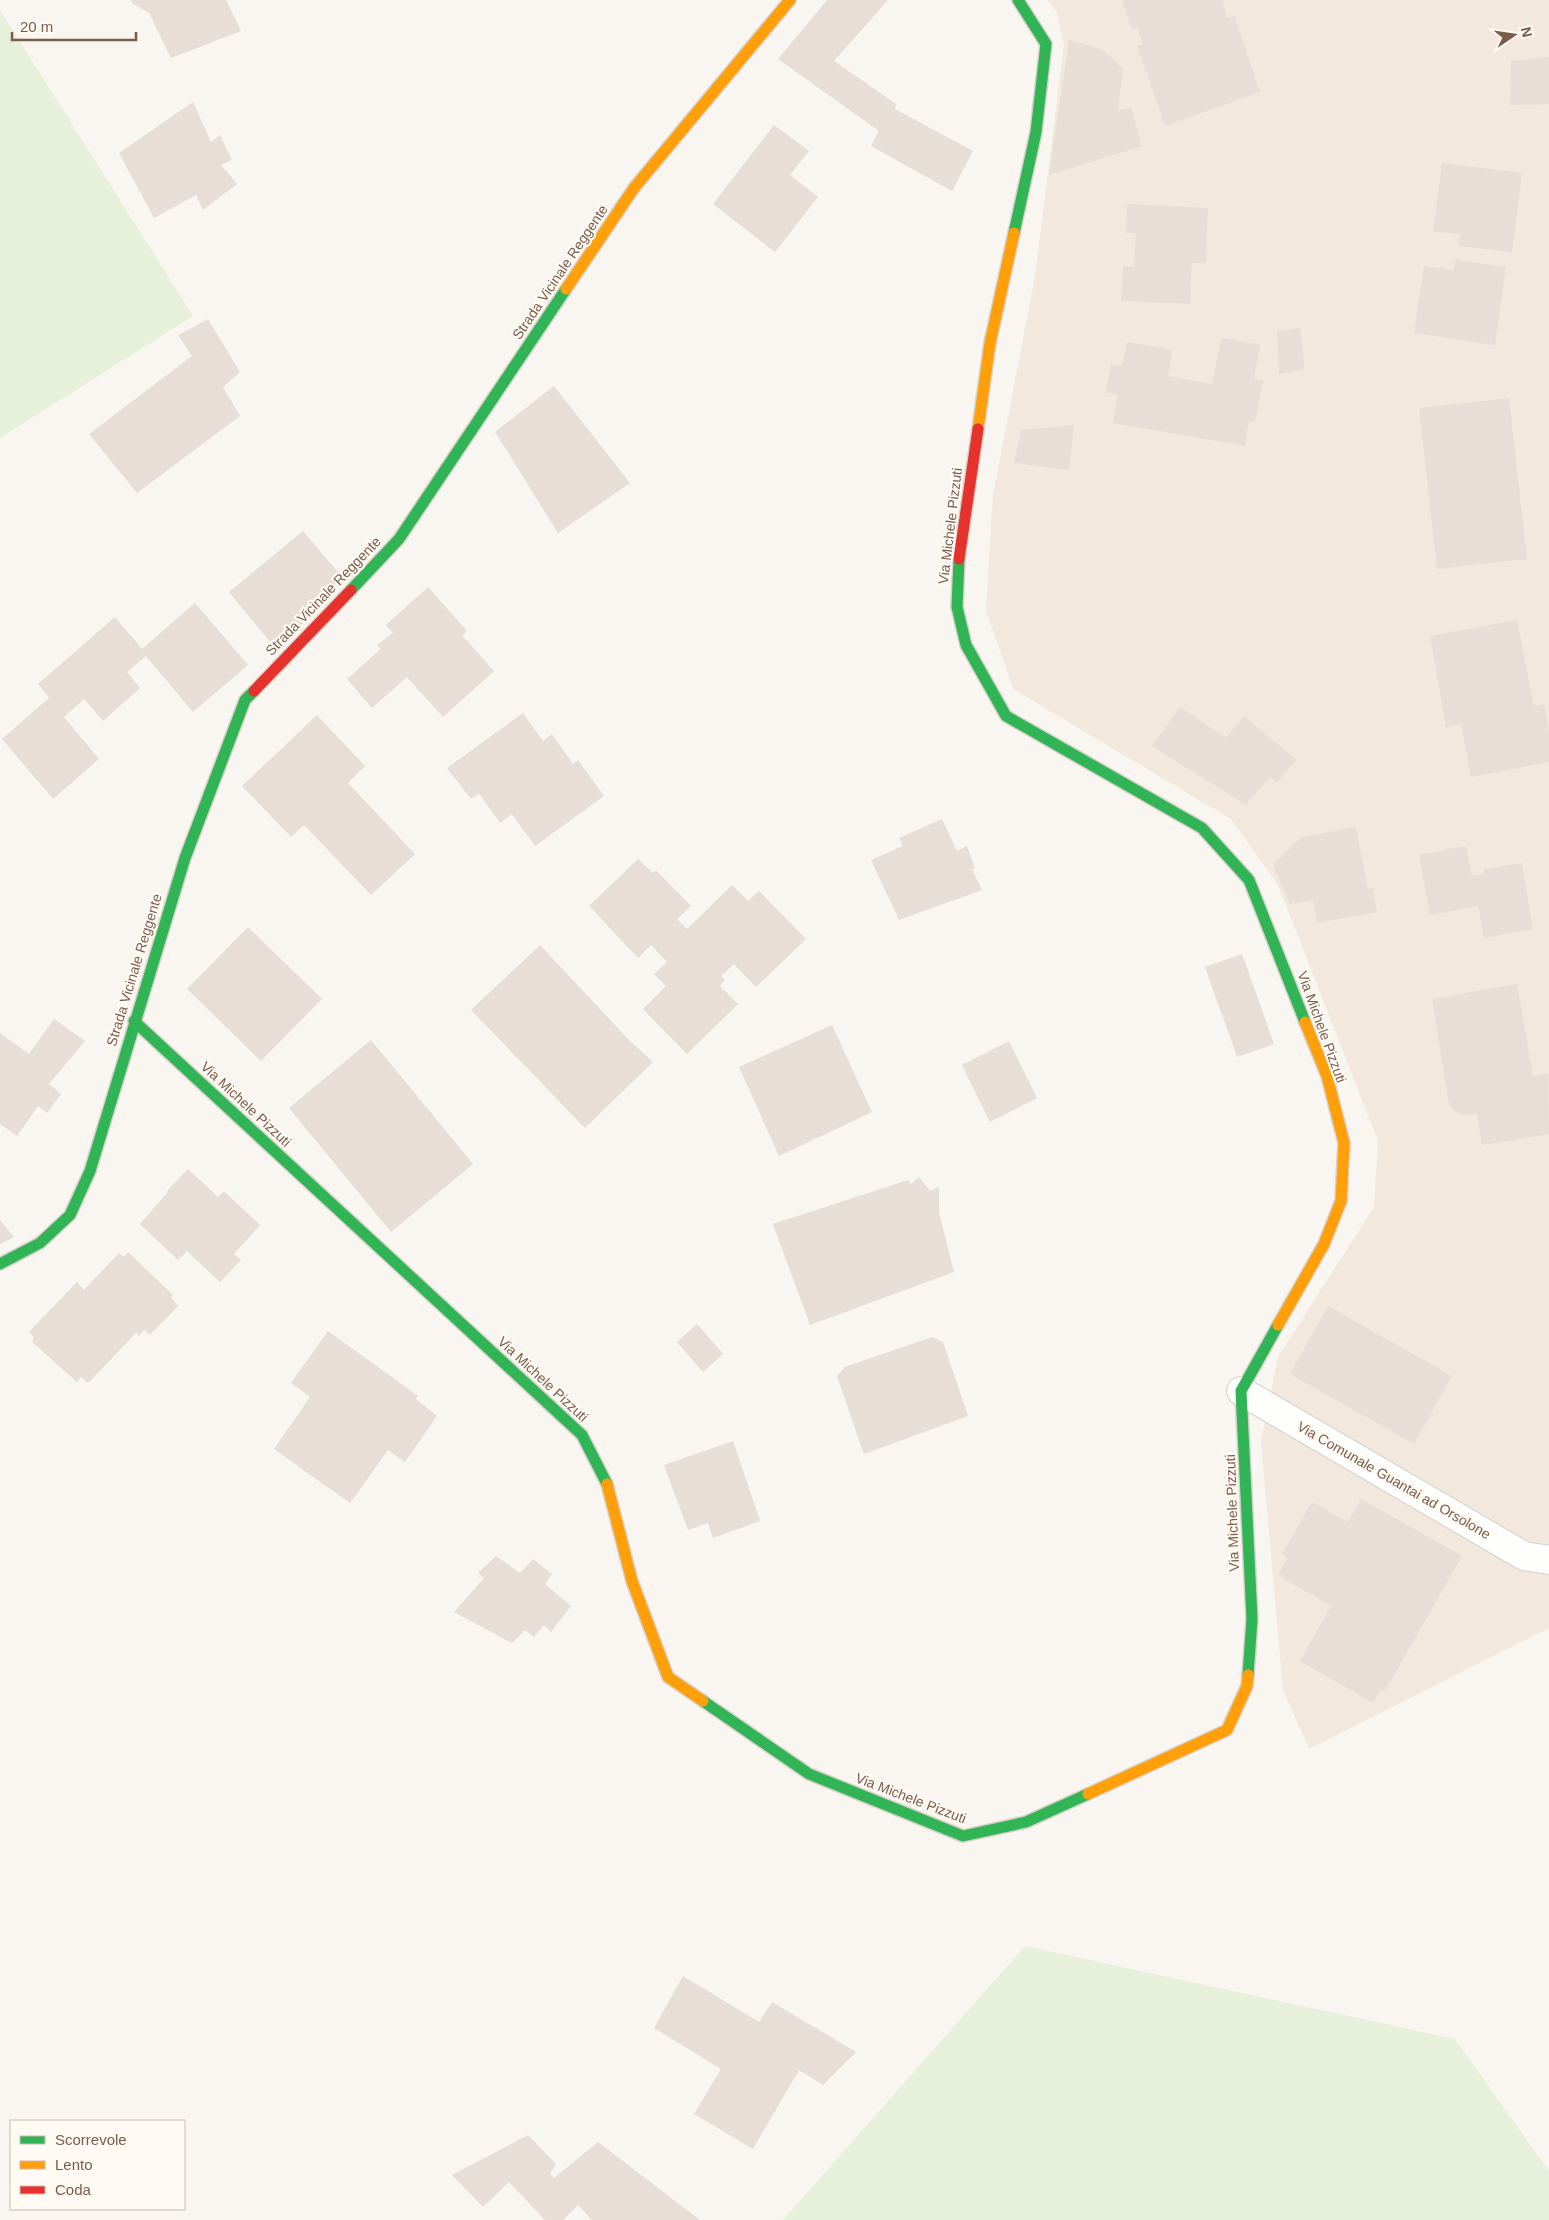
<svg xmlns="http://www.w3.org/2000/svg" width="1549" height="2220" viewBox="0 0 1549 2220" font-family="Arial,sans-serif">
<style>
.residential{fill:#f2e8de}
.green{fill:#e7f0db}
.building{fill:#e6ded7}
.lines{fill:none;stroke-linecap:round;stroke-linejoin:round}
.street-casing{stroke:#d7d1cb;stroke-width:30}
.fast-casing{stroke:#d9d2cb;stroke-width:14}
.slow-casing{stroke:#d9d2cb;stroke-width:14}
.jam-casing{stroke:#d9d2cb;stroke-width:14}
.street{stroke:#fefefd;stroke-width:28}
.fast{stroke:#30b455;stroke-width:11}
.slow{stroke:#ff9f0a;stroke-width:11}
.jam{stroke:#e5322d;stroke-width:11}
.labels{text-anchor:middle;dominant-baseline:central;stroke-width:4.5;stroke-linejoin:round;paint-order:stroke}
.street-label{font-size:14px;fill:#7a5c4d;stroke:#fffaf3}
</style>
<rect width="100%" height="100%" fill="#f9f5f0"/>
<polygon class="residential" points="1048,0 1549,0 1549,1628 1309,1749 1283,1690 1261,1442 1278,1357 1374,1207 1378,1141 1278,885 1231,819 1013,689 986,610 993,495 1035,276 1064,45 1057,13"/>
<g class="green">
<polygon points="0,10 193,316 0,438"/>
<polygon points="1025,1946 1455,2039 1549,2171 1549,2220 783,2220"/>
</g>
<g class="building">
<polygon points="131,0 226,0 241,31 171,58 149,13 133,4"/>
<polygon points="827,0 888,0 834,61 896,104 895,109 973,151 952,191 871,146 879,131 778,59"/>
<polygon points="1122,0 1222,0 1227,18 1234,16 1260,92 1165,126 1137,46 1143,44 1137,27 1132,30"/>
<polygon points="1069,40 1103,50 1123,69 1118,110 1131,108 1142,146 1049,175"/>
<polygon points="1549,57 1549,104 1510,105 1511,61"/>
<polygon points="193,102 211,142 220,135 232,160 221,165 237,184 203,210 196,195 154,218 119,153"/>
<polygon points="774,125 809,151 790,175 818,197 775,252 713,204"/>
<polygon points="1442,163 1522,173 1512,252 1458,246 1460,234 1433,231"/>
<polygon points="1127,204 1208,208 1206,263 1192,263 1190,304 1121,301 1123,266 1134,267 1136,233 1126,233"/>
<polygon points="1455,260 1506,267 1495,345 1414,333 1424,266 1454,270"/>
<polygon points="208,319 240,372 223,387 240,416 137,493 89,434 192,356 178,335"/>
<polygon points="1300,328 1305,369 1279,374 1277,331"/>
<polygon points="1221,338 1260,345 1254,379 1263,381 1255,422 1249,421 1245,446 1113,423 1118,395 1106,392 1111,364 1122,366 1127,342 1172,350 1168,376 1212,384"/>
<polygon points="554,386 630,483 558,533 495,432"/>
<polygon points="1509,398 1527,559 1437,569 1419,408"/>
<polygon points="1074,425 1069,470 1014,463 1021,430"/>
<polygon points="303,531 343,578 306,609 312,616 274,647 229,592"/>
<polygon points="428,587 467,631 462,635 494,671 443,717 407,677 372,708 347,679 381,649 377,645 393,633 386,625"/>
<polygon points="195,603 248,665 193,712 146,656 127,672 140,688 103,721 84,699 64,717 99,759 53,799 2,739 49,698 38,684 115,617 142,649"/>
<polygon points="1517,620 1534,706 1544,704 1549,733 1549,762 1471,777 1461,724 1446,727 1430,636"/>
<polygon points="1180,707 1226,738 1244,716 1296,760 1277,783 1270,777 1246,805 1152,746"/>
<polygon points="523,713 543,741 552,734 573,764 578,760 604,796 535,846 512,814 500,823 479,793 471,799 447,768"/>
<polygon points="317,715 365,766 348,783 415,854 371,895 304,825 291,837 242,786"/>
<polygon points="942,819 957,851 967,846 975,868 972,869 982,890 899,920 871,860 903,846 899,838"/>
<polygon points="1356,827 1368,889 1373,888 1377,912 1317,923 1313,900 1290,904 1273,865 1301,837"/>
<polygon points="1466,846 1472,876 1484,874 1484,869 1522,863 1533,929 1484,938 1478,906 1430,915 1419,855"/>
<polygon points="638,859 653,873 656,870 691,906 677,919 687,929 732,885 748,901 759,891 806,939 756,987 734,964 721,976 725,980 720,986 738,1004 687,1054 643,1009 666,986 654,974 667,962 651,945 638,958 589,906"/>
<polygon points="248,927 322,999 261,1061 187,989"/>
<polygon points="540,945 628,1039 653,1062 585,1128 471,1010"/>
<polygon points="1242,954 1274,1044 1237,1057 1205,967"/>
<polygon points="1517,984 1533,1076 1548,1073 1549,1134 1482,1145 1477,1113 1464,1115 1453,1110 1449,1105 1432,999"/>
<polygon points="54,1019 85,1041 49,1084 61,1094 47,1113 38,1106 17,1136 0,1124 0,1033 29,1054"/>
<polygon points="832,1025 872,1112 779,1156 739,1067"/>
<polygon points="371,1040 473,1164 391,1232 289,1108"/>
<polygon points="1009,1041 1037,1098 990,1122 962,1065"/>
<polygon points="188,1169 218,1197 224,1191 260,1225 234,1254 241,1260 220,1282 187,1251 178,1260 140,1224 168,1192 167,1191"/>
<polygon points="919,1177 930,1191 939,1187 939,1212 954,1272 810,1325 773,1224 908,1180 911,1184"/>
<polygon points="0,1220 14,1237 0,1244"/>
<polygon points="128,1252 173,1295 171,1297 178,1306 150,1335 144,1330 139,1336 136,1333 88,1383 81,1377 77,1382 32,1342 34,1337 29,1332 77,1282 84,1290 119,1253 124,1257"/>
<polygon points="1328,1306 1452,1376 1414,1444 1290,1374"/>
<polygon points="697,1324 723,1354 703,1372 677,1342"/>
<polygon points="328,1331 418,1396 416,1399 437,1416 405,1462 388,1450 350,1503 274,1449 310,1397 291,1383"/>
<polygon points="932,1337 943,1342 968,1416 864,1454 837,1376 845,1367"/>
<polygon points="733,1441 760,1521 713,1538 708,1523 688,1530 664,1465"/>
<polygon points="1361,1499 1462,1556 1385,1691 1381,1689 1373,1703 1300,1661 1331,1606 1278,1575 1288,1558 1282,1554 1312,1502 1348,1522"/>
<polygon points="496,1556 520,1573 533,1559 552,1574 545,1584 571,1606 551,1632 544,1625 534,1637 525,1630 512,1643 454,1612 484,1578 478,1573"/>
<polygon points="683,1976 759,2022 772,2002 856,2052 823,2085 799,2070 753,2149 694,2114 721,2069 654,2028"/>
<polygon points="528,2135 556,2164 550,2174 554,2178 598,2142 700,2220 592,2220 578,2205 563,2220 545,2220 509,2182 483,2207 452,2175"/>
</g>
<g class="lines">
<defs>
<polyline id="street" points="1241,1391 1524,1556 1549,1560"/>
<g id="fast">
<polyline points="1014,233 1036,132 1046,44 1018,0"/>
<polyline points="959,559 957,607 966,645 1006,716 1202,828 1249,880 1305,1022"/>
<polyline points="351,590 399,539 566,289"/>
<polyline points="134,1021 582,1435 607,1484"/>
<polyline points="0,1264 40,1243 70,1215 90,1171 185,858 245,700 254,691"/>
<polyline points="1248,1675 1252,1619 1241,1391 1278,1325"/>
<polyline points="703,1701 809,1774 963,1836 1026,1822 1088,1794"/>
</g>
<g id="slow">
<polyline points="566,289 634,188 790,0"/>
<polyline points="978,429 990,343 1014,233"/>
<polyline points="1278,1325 1324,1244 1341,1201 1344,1143 1327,1076 1305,1022"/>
<polyline points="607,1484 632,1581 668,1677 703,1701"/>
<polyline points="1088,1794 1227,1730 1247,1686 1248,1675"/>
</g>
<g id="jam">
<polyline points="959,559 978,429"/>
<polyline points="254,691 351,590"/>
</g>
</defs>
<use href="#street" class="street-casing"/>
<use href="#fast" class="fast-casing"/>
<use href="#slow" class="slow-casing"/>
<use href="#jam" class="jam-casing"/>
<use href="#street" class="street"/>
<use href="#fast" class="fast"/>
<use href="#slow" class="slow"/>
<use href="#jam" class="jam"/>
</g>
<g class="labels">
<g class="street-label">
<text transform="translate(560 272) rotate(-56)">Strada Vicinale Reggente</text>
<text transform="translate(950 526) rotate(-83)">Via Michele Pizzuti</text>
<text transform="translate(323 596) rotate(-46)">Strada Vicinale Reggente</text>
<text transform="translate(134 970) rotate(-73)">Strada Vicinale Reggente</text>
<text transform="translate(1322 1027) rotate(70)">Via Michele Pizzuti</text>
<text transform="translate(246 1104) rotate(43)">Via Michele Pizzuti</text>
<text transform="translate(543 1379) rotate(43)">Via Michele Pizzuti</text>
<text transform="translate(1394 1480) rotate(30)">Via Comunale Guantai ad Orsolone</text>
<text transform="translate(1232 1513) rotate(-92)">Via Michele Pizzuti</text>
<text transform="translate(911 1798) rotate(21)">Via Michele Pizzuti</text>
</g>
</g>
<rect x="10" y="2120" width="175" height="90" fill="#fffaf3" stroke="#cabbb1"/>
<rect x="20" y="2136" width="25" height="8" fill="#30b455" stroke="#cabbb1"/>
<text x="55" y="2145" font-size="15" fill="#7a5c4d">Scorrevole</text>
<rect x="20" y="2161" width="25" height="8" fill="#ff9f0a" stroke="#cabbb1"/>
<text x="55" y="2170" font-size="15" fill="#7a5c4d">Lento</text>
<rect x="20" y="2186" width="25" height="8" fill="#e5322d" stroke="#cabbb1"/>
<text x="55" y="2195" font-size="15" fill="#7a5c4d">Coda</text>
<g transform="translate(1514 35) rotate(77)" stroke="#fffaf3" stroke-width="4" paint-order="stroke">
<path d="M0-4L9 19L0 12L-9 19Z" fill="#7a5c4d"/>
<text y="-8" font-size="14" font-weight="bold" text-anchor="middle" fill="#7a5c4d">N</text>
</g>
<path d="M12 32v8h124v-8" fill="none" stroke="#7a5c4d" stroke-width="2.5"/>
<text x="20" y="32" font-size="15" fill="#7a5c4d" stroke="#fffaf3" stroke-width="4" paint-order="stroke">20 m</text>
</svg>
